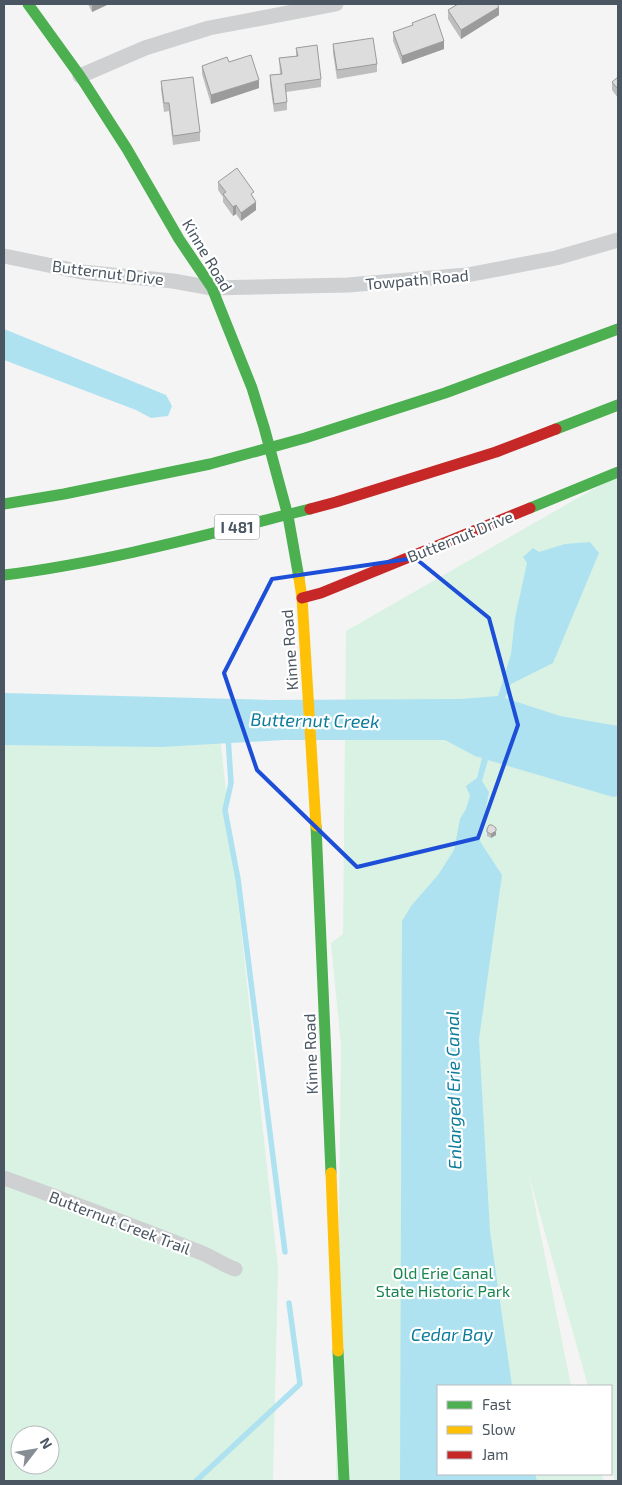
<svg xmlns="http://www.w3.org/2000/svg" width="622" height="1485" viewBox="0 0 622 1485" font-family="'Exo 2',sans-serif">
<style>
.green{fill:#d9f2e3;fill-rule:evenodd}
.water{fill:#aee2f0}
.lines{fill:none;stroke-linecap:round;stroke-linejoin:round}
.stream{stroke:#aee2f0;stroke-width:5.5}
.street{stroke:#ced0d2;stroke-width:15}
.fast{stroke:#4caf50;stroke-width:11}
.slow{stroke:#ffc107;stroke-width:11}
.jam{stroke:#c62828;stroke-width:11}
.wall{fill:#bebebf}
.shaded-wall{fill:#9b9b9b}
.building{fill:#ddddde;stroke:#9b9b9b}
.marked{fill:none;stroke:#1d4ed8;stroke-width:4;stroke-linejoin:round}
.labels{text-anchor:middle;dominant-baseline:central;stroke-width:4.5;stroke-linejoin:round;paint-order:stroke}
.shield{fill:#fff;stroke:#808990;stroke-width:1}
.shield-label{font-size:15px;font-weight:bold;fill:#4a5661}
.street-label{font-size:16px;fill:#4a5661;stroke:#fff}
.park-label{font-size:16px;fill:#17864f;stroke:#fff}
.water-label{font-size:18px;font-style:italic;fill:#0c7c9b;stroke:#fff}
</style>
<rect width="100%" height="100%" fill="#f4f4f4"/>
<g class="green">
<polygon points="618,475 618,1481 615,1481 611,1467 611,1386 588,1386 529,1176 571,1386 438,1386 438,1474 601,1474 604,1481 336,1481 341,1046 331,943 343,934 346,631"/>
<path d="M4,714l214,4 60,550 -5,213h-269zM20,1435h30v30h-30z"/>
</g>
<g class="water">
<polygon points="4,329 166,395 172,406 168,416 151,418 136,410 4,360"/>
<polygon points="590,542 599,553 553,663 511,684 505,698 560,716 618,726 618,796 613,797 488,760 482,781 489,792 484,818 477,833 481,843 502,875 479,1039 490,1231 512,1386 438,1386 438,1474 535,1474 537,1481 400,1481 402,921 411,906 438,875 454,850 460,819 466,809 470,796 466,786 477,778 482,758 475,756 445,740 284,740 161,747 4,745 4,693 271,700 461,699 498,696 511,654 515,618 527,563 523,557 533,548 539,552 565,544"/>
</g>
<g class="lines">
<g class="stream">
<polyline points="228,736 231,783 225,810 238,879 285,1252"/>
<polyline points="196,1481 300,1384 289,1303"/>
</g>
<g class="street">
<polyline points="80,76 145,48 209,28 336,4"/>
<polyline points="4,256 82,272 173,281 212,288 348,285 467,275 556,258 618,240"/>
<path d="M4,1178c65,23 129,48 193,73 14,5 24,13 38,18"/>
</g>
<g class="fast">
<polyline points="28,4 80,76 127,149 179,239 212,288 252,388 264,427 288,516 299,578"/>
<polyline points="556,429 618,405"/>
<polyline points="4,504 64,494 210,464 305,438 445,393 618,329"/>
<polyline points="530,508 618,472"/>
<path d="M4,575c104,-13 205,-41 306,-66"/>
<polyline points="316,826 331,1173"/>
<polyline points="338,1351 344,1481"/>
</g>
<g class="slow">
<polyline points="299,578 302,598 316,826"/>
<polyline points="331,1173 338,1351"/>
</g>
<g class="jam">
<polyline points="310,509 336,502 496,452 556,429"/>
<polyline points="302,598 321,593 530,508"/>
</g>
</g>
<g class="wall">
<polygon points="88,4 109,4 92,12"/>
<polygon points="448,10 499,15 461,39 448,19"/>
<polygon points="412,23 444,49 402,64 393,41 393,32 412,26"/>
<polygon points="333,44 377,64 377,72 337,79 333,53"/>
<polygon points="296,48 321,79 321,87 286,92 287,102 287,110 274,112 270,84 270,75 280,74 279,58 296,56"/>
<polygon points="229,62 259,88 211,104 202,74 202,66"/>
<polygon points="618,77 618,98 612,90 612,82"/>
<polygon points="161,81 200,132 200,141 173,145 169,111 164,112 161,89"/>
<polygon points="218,182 254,198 256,210 241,221 236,214 233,216 223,202 223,197 218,190"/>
<polygon points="487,829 496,835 491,838 487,836"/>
</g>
<g class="shaded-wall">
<polygon points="92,4 109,4 92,12"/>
<polygon points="499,7 499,15 461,39 461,30"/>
<polygon points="444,41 444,49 402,64 402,56"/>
<polygon points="259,80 259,88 211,104 211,95"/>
<polygon points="256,202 256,210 241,221 241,213"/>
<polygon points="236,205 236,214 233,216 233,207"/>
<polygon points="496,831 496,835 491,838 491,834"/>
</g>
<g class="building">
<polygon points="458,4 497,4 499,7 461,30 448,10"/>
<polygon points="435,14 444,41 402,56 393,32 413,25 412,23"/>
<polygon points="373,38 377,64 337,70 333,44"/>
<polygon points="317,45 321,79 285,84 287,102 274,104 270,75 282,74 279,58 298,56 296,48"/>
<polygon points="251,55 259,80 211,95 202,66 227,57 229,62"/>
<polygon points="193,77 200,132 173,136 169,103 164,103 161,81"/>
<polygon points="618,77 618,89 612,82"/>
<polygon points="237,168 254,192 251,194 256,202 241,213 236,205 233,207 223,194 226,192 218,182"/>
<polygon points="489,825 492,825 496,828 496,831 491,834 487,832 487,829"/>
</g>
<path class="marked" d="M415,558l74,60 29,107 -40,113 -121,29 -100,-97 -33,-97 48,-94z"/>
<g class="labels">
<rect class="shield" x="214.5" y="514.5" width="45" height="25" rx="4"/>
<g class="shield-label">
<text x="237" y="527">I 481</text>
</g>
<g class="street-label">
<text transform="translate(208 255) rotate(59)">Kinne Road</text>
<text transform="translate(108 272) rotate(7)">Butternut Drive</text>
<text transform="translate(417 279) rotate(-5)">Towpath Road</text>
<text transform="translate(460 536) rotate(-22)">Butternut Drive</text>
<text transform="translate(289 650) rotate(-94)">Kinne Road</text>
<text transform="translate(310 1054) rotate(-92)">Kinne Road</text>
<text transform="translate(120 1222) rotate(21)">Butternut Creek Trail</text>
</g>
<g class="park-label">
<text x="443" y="1272">Old Erie Canal<tspan x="443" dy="18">State Historic Park</tspan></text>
</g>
<g class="water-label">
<text transform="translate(315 720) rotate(1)">Butternut Creek</text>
<text transform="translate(453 1090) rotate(-91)">Enlarged Erie Canal</text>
<text x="452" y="1334">Cedar Bay</text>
</g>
</g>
<rect width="622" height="1485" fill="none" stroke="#4a5661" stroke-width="10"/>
<rect x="437" y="1385" width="175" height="90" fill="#ffffff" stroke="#b7bbc0"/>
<rect x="447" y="1401" width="25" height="8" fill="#4caf50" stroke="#b7bbc0"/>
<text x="482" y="1410" font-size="15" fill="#4a5661">Fast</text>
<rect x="447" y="1426" width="25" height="8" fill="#ffc107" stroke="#b7bbc0"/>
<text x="482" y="1435" font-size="15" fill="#4a5661">Slow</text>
<rect x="447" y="1451" width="25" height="8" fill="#c62828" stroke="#b7bbc0"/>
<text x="482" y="1460" font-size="15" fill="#4a5661">Jam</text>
<g transform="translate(35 1450) rotate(59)"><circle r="24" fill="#ffffff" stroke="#b7bbc0"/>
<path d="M0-4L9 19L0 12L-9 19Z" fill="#868d94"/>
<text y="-8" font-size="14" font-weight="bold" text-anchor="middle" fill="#4a5661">N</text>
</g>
</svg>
